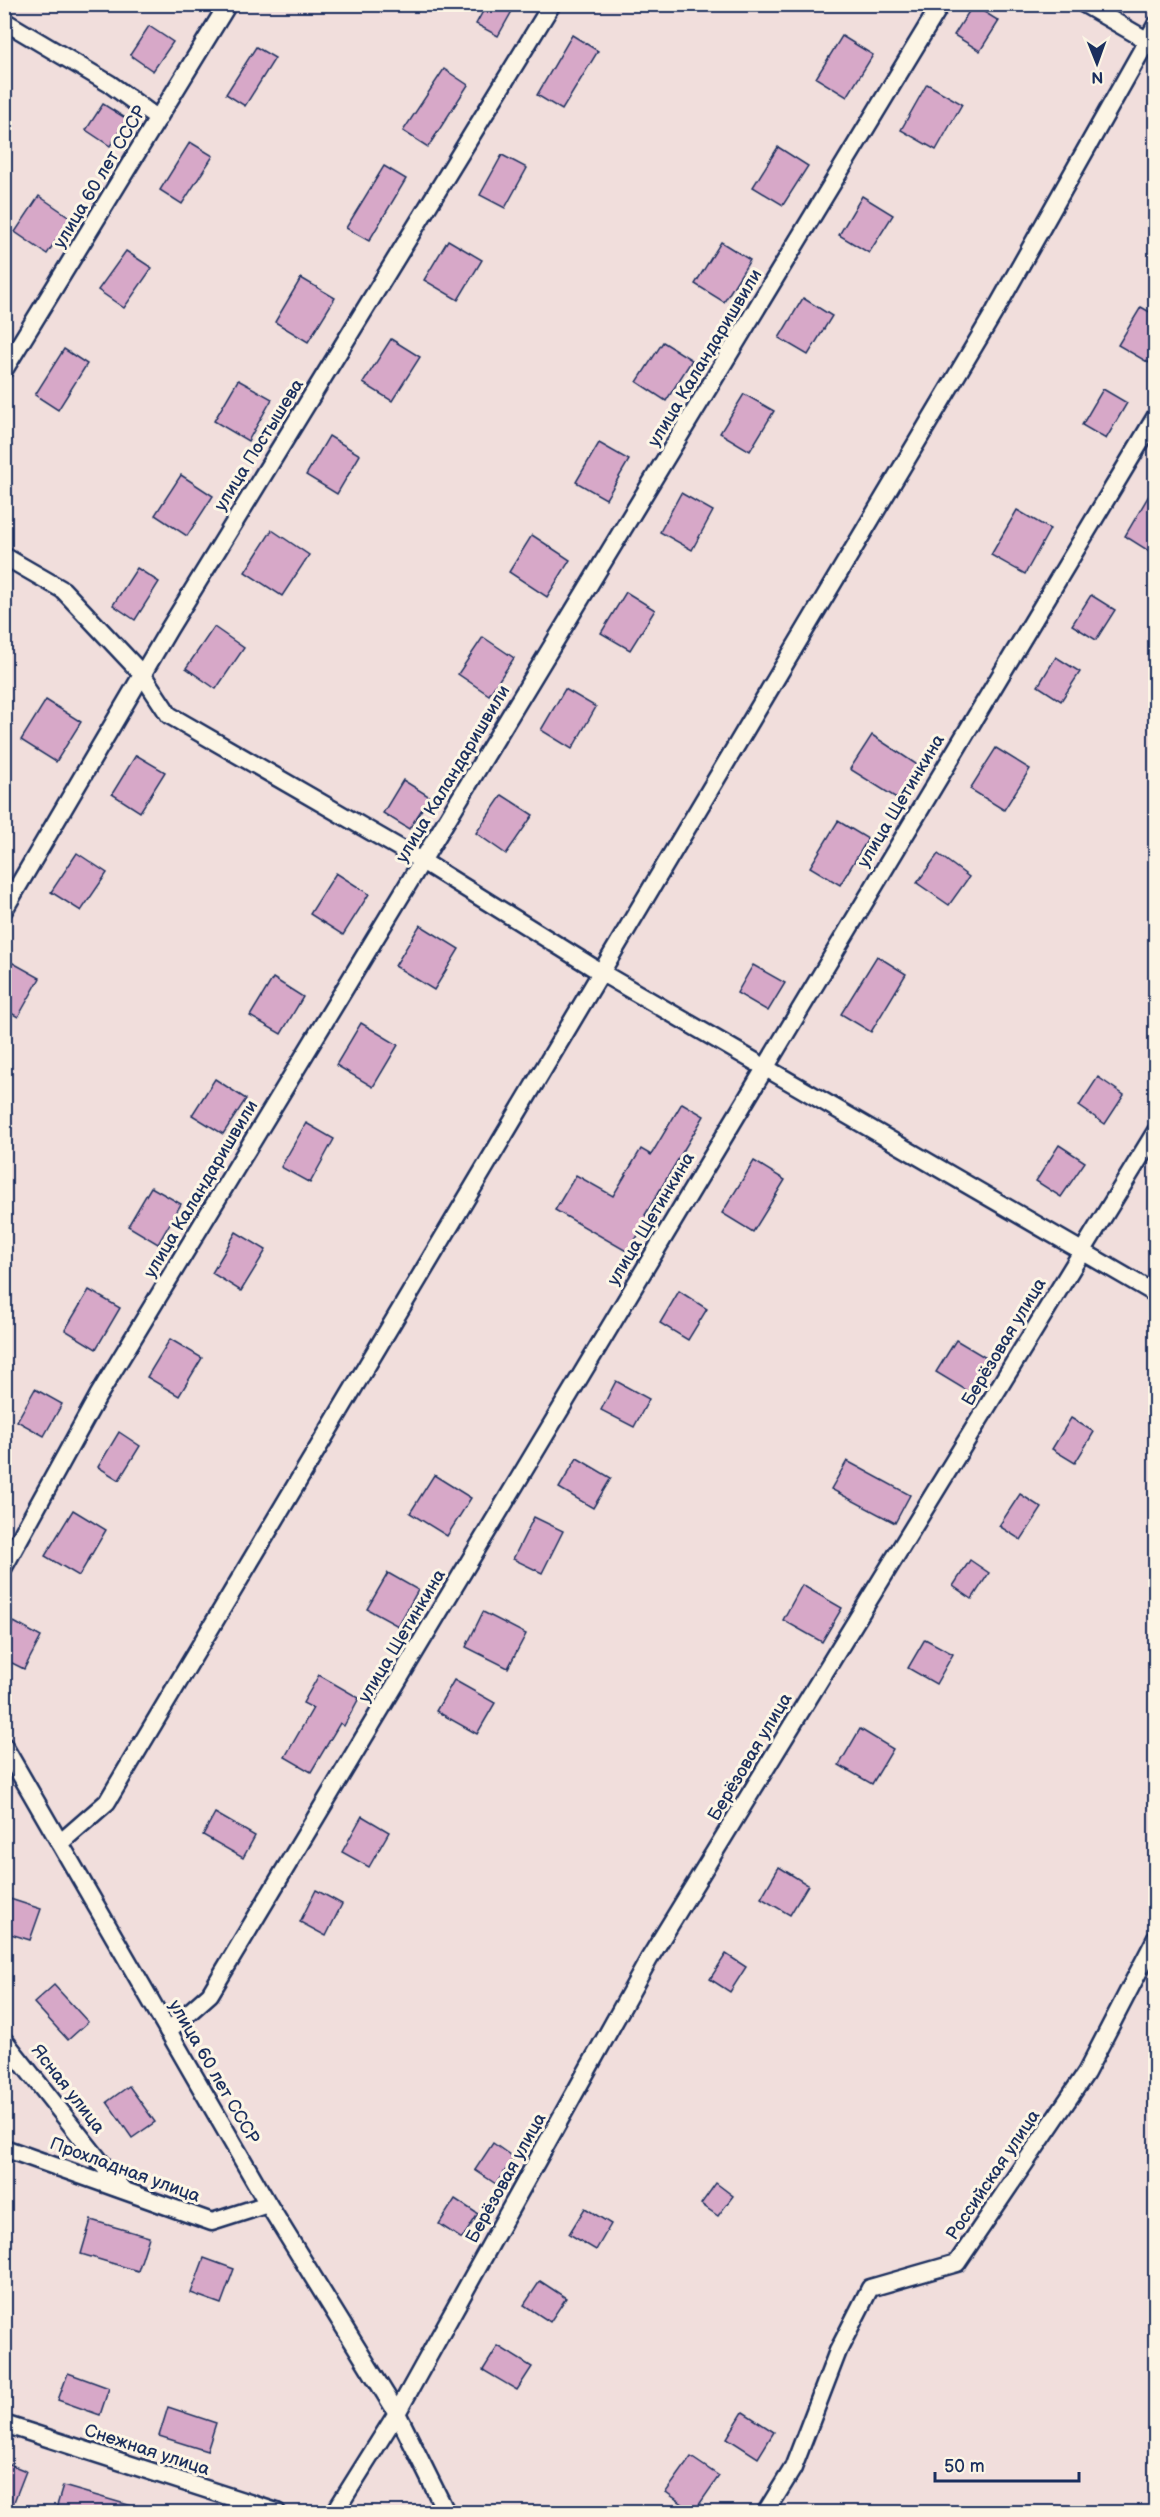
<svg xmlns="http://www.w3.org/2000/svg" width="1160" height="2517" viewBox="0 0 1160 2517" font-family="'Balsamiq Sans',sans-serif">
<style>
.building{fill:#d7a8c8;stroke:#1b2f5e;stroke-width:1.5}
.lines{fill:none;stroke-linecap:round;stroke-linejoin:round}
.minor-casing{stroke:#1b2f5e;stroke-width:21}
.minor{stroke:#fcf5e5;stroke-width:16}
.labels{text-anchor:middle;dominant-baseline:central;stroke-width:6;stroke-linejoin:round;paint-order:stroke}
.street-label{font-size:18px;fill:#1b2f5e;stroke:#fcf5e5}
</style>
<rect width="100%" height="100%" fill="#f1dedc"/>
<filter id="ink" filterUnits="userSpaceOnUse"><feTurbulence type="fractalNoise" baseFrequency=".0167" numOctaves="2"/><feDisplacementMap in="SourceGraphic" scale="12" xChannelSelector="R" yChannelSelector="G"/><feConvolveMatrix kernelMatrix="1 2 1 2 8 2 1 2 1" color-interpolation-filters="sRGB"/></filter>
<g filter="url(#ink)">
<g class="building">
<polygon points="487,4 516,4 498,36 476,24"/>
<polygon points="973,5 999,21 980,51 954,35"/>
<polygon points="149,26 173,42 153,71 130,55"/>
<polygon points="572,35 598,51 562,110 537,95"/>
<polygon points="842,36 873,55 847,97 816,78"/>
<polygon points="256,47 275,58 245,106 226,94"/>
<polygon points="444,69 468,85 428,147 403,131"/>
<polygon points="927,84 962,104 936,150 901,130"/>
<polygon points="103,104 127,119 110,146 86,130"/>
<polygon points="190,142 213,156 182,204 160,190"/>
<polygon points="778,147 808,166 783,205 753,187"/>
<polygon points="502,155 527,168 505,208 480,195"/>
<polygon points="384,166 406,179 369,241 346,228"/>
<polygon points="39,196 71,218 47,254 15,232"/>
<polygon points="862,196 893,215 869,253 839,235"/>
<polygon points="448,240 482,260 458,300 424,280"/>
<polygon points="721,242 750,260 724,302 695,284"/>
<polygon points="126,251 152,268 124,308 98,290"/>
<polygon points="301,278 335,298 308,342 275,322"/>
<polygon points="803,298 832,316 808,355 779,338"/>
<polygon points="1141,307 1155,315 1155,353 1149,363 1118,345"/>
<polygon points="391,339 420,357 392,401 363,383"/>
<polygon points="663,342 692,360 666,401 637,382"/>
<polygon points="64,349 87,364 58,410 35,395"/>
<polygon points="238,380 272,399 248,441 214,421"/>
<polygon points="1103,389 1127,403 1106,439 1082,425"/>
<polygon points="744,394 774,411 750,451 720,433"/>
<polygon points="329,436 360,455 337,494 306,475"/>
<polygon points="599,443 629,460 606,499 576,482"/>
<polygon points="181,475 213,496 187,536 155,515"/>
<polygon points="1155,485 1155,555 1125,536"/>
<polygon points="681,493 713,511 692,550 660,532"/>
<polygon points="1017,510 1050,529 1025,574 991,555"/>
<polygon points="272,530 309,555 282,596 245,572"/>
<polygon points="532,535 570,560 547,597 509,572"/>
<polygon points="137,568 159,582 135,620 113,605"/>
<polygon points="626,592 655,610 630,650 601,633"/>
<polygon points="1091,595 1115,610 1096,640 1072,625"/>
<polygon points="214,627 244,648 216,689 186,668"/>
<polygon points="483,637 514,658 489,695 458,674"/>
<polygon points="1056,657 1080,672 1061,701 1038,686"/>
<polygon points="565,689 596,707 572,749 541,730"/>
<polygon points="46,700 81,722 56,762 21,740"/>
<polygon points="872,735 919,766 898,799 850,769"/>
<polygon points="996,748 1030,769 1004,810 970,789"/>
<polygon points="136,755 165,772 140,812 112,794"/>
<polygon points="403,780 430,797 409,829 383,813"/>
<polygon points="502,795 533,815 506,854 476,833"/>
<polygon points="838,821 868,839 840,885 810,867"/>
<polygon points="77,853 107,873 81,911 51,892"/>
<polygon points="938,854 969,877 949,905 917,883"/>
<polygon points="336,873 369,894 343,935 310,914"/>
<polygon points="420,925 459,949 434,990 395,966"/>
<polygon points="877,956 906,974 871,1032 841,1014"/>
<polygon points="4,958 40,978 18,1017 4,1009"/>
<polygon points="753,965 785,983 768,1011 737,993"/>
<polygon points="273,978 303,997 281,1034 250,1016"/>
<polygon points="361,1023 398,1045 373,1087 336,1065"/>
<polygon points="1098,1077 1124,1095 1105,1124 1079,1106"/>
<polygon points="215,1079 246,1099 223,1134 192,1115"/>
<polygon points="682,1103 704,1116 645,1215 649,1217 628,1252 555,1210 576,1175 613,1196 641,1149 651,1155"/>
<polygon points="306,1123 334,1139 310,1183 281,1167"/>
<polygon points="1059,1145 1085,1162 1061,1197 1036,1181"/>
<polygon points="754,1161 785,1180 753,1232 722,1213"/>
<polygon points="151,1187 181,1204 158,1244 128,1226"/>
<polygon points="236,1232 266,1250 241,1291 212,1273"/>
<polygon points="89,1290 120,1308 96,1349 65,1330"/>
<polygon points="679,1291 707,1309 688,1340 660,1323"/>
<polygon points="170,1339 202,1358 179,1396 147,1377"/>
<polygon points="956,1340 988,1359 969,1392 936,1372"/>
<polygon points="616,1381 649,1399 634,1427 601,1410"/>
<polygon points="35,1389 62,1404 44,1436 17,1421"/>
<polygon points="1071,1418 1094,1432 1075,1463 1052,1449"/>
<polygon points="119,1432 140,1446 119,1480 98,1467"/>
<polygon points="577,1458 611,1478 593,1508 559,1488"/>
<polygon points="847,1461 910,1495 895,1523 831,1489"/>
<polygon points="434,1475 471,1498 447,1536 410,1513"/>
<polygon points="1020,1494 1042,1508 1021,1540 999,1526"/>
<polygon points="73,1510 106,1530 79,1576 45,1556"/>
<polygon points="534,1517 563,1531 542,1573 513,1559"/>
<polygon points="970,1560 989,1573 972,1599 953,1586"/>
<polygon points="388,1573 418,1590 398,1626 367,1609"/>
<polygon points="802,1585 842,1608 822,1642 783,1620"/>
<polygon points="483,1612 526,1634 508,1668 466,1647"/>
<polygon points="14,1622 41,1637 24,1669 4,1659 4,1639"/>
<polygon points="925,1639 953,1654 936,1684 908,1668"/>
<polygon points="319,1675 359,1698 344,1726 340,1723 311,1772 285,1757 313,1708 303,1703"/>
<polygon points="454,1680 495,1703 477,1734 436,1711"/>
<polygon points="860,1729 893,1749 872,1784 839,1765"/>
<polygon points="215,1813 255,1836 243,1858 203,1835"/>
<polygon points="362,1816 389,1832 369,1867 342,1852"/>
<polygon points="779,1867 808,1885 790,1915 761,1898"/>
<polygon points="316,1890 342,1904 326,1936 300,1922"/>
<polygon points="4,1897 41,1909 30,1940 4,1932"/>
<polygon points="726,1954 746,1967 730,1992 710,1979"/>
<polygon points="54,1985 88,2022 68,2040 34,2003"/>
<polygon points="129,2086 155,2122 132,2138 107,2102"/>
<polygon points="493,2143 514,2158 496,2184 475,2170"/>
<polygon points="716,2183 733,2196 718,2216 701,2204"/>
<polygon points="455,2199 478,2214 462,2239 439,2224"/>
<polygon points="585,2208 611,2224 596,2250 569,2234"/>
<polygon points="91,2220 149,2237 138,2271 81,2254"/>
<polygon points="204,2258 234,2269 221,2304 191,2293"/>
<polygon points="540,2281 566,2298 550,2322 524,2305"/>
<polygon points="498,2346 532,2367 517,2390 483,2370"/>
<polygon points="68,2373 109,2388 100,2415 58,2400"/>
<polygon points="168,2407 216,2423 207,2451 159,2436"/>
<polygon points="743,2412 774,2432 758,2458 727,2438"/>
<polygon points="691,2457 719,2476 694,2512 666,2492"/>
<polygon points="4,2462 26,2471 10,2512 4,2512"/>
<polygon points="63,2486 139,2508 138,2512 55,2512"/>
</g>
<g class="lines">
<defs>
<g id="minor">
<polyline points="1084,4 1155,45"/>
<polyline points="4,21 110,84 158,119"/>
<polyline points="4,370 228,4"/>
<polyline points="4,556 63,590 142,674 169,715 422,861 602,973 1156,1294"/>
<polyline points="4,910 169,629 552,4"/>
<polyline points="4,1567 98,1396 941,4"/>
<polyline points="4,1746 268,2204 397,2413 446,2512"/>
<polyline points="60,1843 107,1802 995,311 1156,25"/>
<polyline points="168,2031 210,1994 1156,416"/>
<polyline points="4,2040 122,2189"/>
<polyline points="4,2148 212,2222 268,2204"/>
<polyline points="4,2424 277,2512"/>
<polyline points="335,2512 397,2413 649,1959 1156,1131"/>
<polyline points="766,2512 793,2468 838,2351 870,2288 957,2263 1086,2073 1156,1938"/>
</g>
</defs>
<use href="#minor" class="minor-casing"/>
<use href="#minor" class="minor"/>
</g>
</g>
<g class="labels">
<g class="street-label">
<text transform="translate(100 177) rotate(-59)">улица 60 лет СССР</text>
<text transform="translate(705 358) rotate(-59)">улица Каландаришвили</text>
<text transform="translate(259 445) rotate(-58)">улица Постышева</text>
<text transform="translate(453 774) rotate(-59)">улица Каландаришвили</text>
<text transform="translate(901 801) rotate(-59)">улица Щетинкина</text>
<text transform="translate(201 1189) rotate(-59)">улица Каландаришвили</text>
<text transform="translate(651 1219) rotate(-59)">улица Щетинкина</text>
<text transform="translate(1004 1342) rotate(-59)">Берёзовая улица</text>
<text transform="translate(402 1636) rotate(-59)">улица Щетинкина</text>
<text transform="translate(750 1757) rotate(-59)">Берёзовая улица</text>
<text transform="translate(214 2072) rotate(60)">улица 60 лет СССР</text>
<text transform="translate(68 2089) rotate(52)">Ясная улица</text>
<text transform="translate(125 2170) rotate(20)">Прохладная улица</text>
<text transform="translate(993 2175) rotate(-56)">Российская улица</text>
<text transform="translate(506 2178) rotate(-61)">Берёзовая улица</text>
<text transform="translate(147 2450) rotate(18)">Снежная улица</text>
</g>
</g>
<rect width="1160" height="2517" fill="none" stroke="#fcf5e5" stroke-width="24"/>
<rect x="12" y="12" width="1136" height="2493" fill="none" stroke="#1b2f5e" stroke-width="2" filter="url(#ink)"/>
<g transform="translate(1097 63) rotate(179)" stroke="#fcf5e5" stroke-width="4.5" paint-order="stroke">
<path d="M0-4.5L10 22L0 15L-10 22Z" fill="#1b2f5e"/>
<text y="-9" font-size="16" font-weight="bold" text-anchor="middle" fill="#1b2f5e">N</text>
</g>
<path d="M935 2472v9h144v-9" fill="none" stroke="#1b2f5e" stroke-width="3"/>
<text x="944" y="2472" font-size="18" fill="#1b2f5e" stroke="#fcf5e5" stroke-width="4.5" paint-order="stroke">50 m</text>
</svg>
